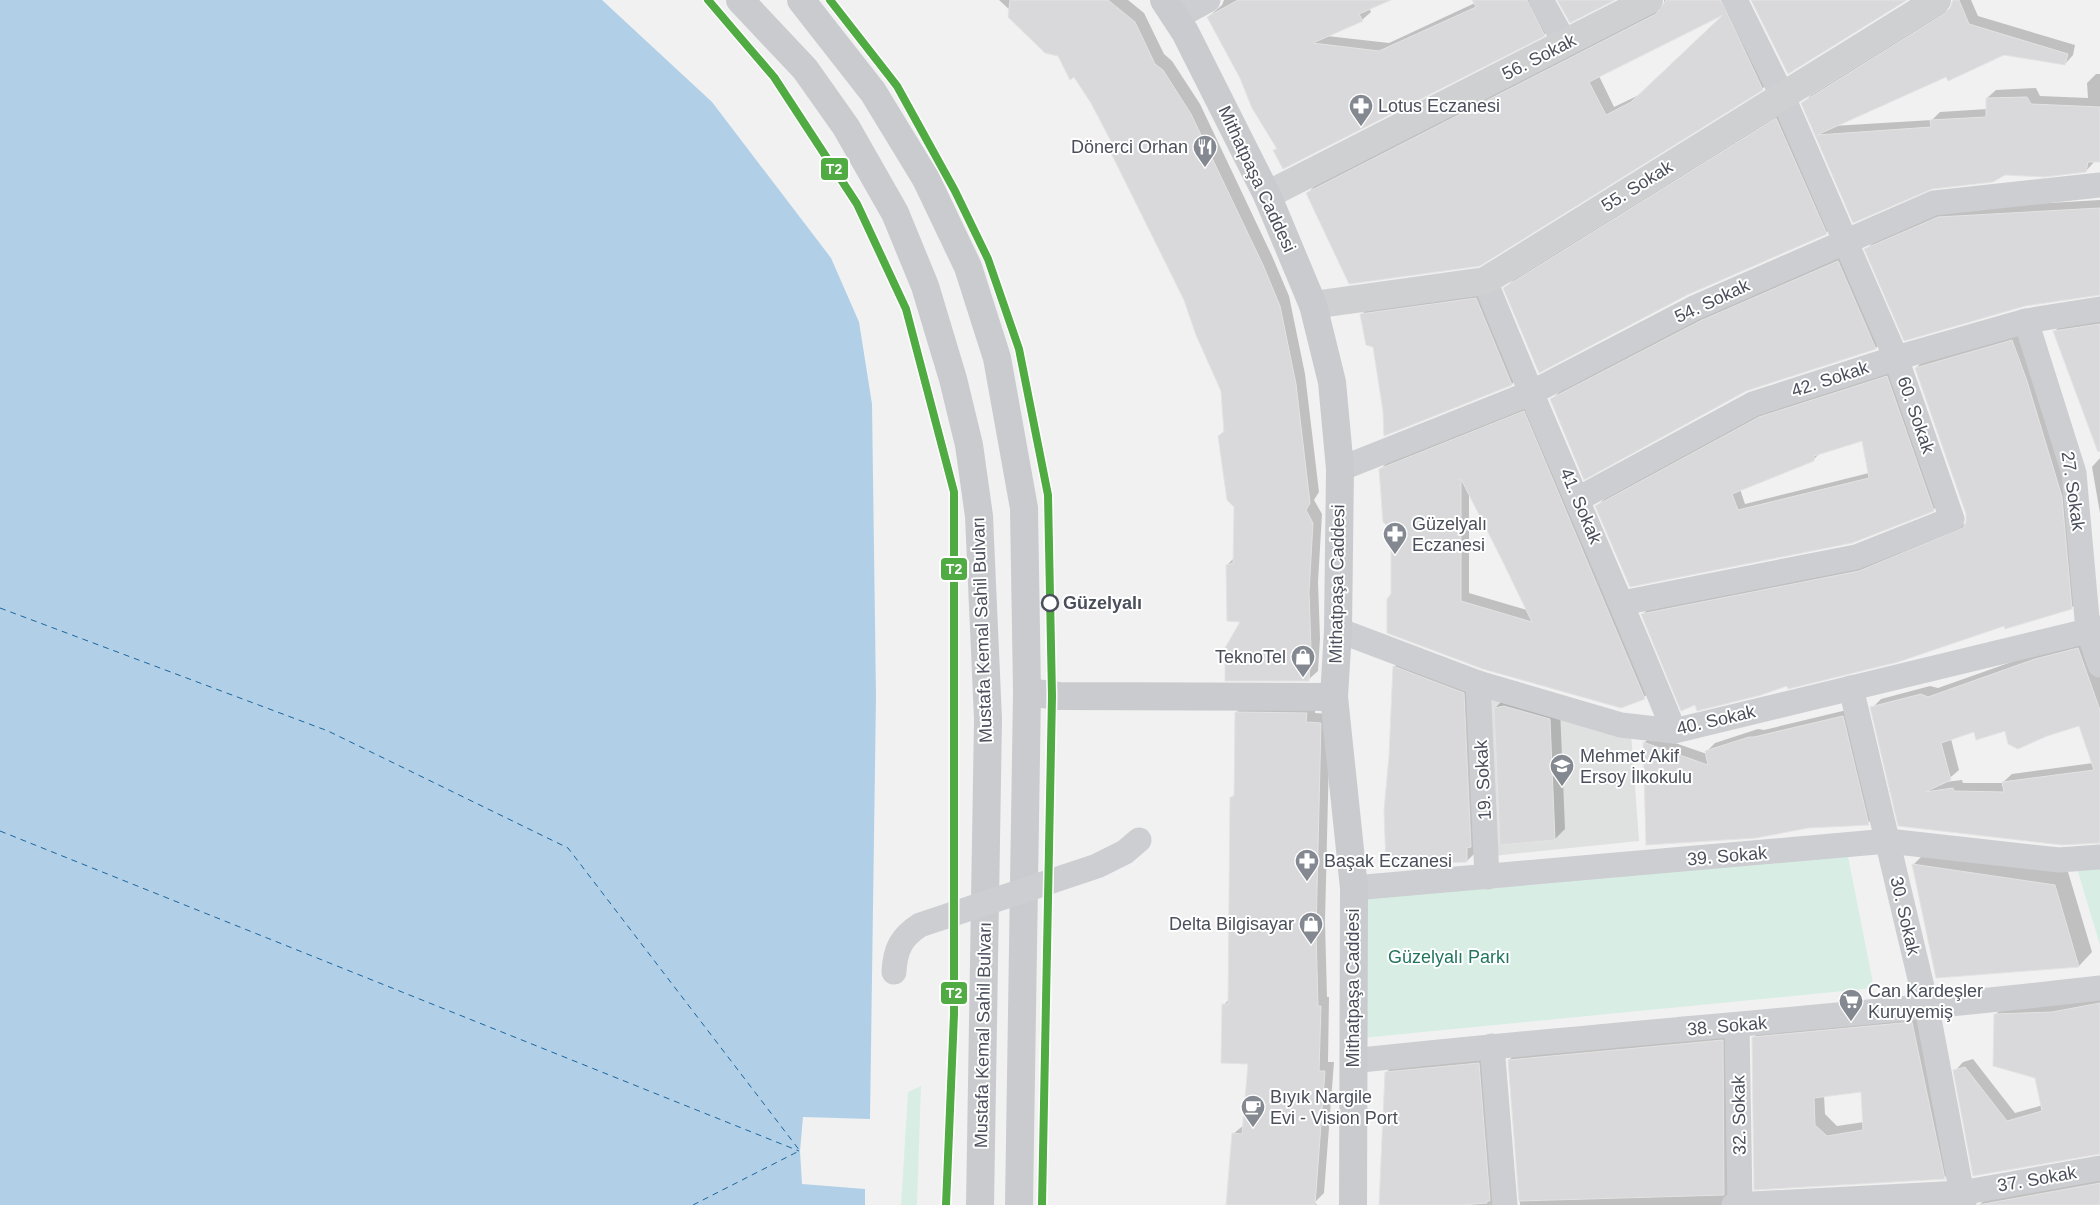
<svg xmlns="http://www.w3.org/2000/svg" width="2100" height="1205" viewBox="0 0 2100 1205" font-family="Helvetica,sans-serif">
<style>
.education{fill:#dfe0e0}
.green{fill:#d8eee5}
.water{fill:#b1d0e7}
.shadow{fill:#0003;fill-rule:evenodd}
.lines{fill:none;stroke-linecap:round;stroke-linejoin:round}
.ferry{stroke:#1c659c;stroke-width:1;stroke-dasharray:6 5;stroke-linecap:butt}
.building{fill:#d9d9db;stroke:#e3e3e4;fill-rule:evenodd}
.street{stroke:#cdced1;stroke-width:25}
.secondary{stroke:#ced0d2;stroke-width:28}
.primary{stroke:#c9cbce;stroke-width:28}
.street-bridge{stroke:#cdced1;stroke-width:25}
.tram-1-casing{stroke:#fff;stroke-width:11}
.tram-1{stroke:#50ab43;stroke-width:8}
.stop-dot{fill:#fff;stroke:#4a4f5b;stroke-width:2.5}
.labels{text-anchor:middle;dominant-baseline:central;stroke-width:4;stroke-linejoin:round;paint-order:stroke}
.street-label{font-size:18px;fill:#4a4f5b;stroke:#fff}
.poi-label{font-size:18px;fill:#4a4f5b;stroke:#fff;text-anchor:start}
.stop-label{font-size:18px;font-weight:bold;fill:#4a4f5b;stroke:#fff;text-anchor:start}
.park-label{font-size:18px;fill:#22765e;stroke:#fff}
.line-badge{stroke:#fff;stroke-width:2}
.badge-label{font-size:14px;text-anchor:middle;font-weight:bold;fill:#fff}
</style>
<rect width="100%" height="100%" fill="#f1f1f1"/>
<polygon class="education" points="1485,694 1631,733 1639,841 1492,856"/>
<g class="green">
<polygon points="1847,851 1874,988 1362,1038 1363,893"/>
<polygon points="2075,862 2100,863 2100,945"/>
<polygon points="921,1086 917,1205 901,1205 908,1092"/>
</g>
<polygon class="water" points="0,0 602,0 712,102 831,258 859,322 872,404 876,696 870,1119 803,1117 800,1151 802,1184 865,1189 865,1205 0,1205"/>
<g class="shadow">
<polygon points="999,0 1128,0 1144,13 1164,54 1172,61 1200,104 1272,256 1289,296 1305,374 1319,492 1314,500 1322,514 1318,582 1320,638 1318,671 1308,680 1242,621 1227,565 1234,558 1235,506 1219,436 1225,430 1222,391 1186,300 1112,153 1117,149 1092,102 1059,55"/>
<polygon points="1224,0 1388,0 1369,8 1371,12 1362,20 1327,36 1389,43 1475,3 1473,0 1539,0 1552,26 1544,35 1275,151 1278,148 1208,17 1222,5"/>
<path d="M1664,0h68l39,80 -9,9 -283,176 -171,-72 8,-9 348,-177zM1727,11l-86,83 -27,13 -15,-31z"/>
<polygon points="1954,0 1971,0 1978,16 2075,45 2073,55 2065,64 2003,54 1946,75 1833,126 1932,120 1940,112 1987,109 1987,98 1996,90 2036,88 2040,96 2088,98 2087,83 2096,74 2100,74 2100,160 2095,161 2086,171 2005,174 1928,189 1854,221 1803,103 1811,95 1952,7"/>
<polygon points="1785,111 1834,225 1826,233 1505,288 1513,280"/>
<polygon points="2100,200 2100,294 1866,249 1875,241 1948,209"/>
<polygon points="1848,252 1885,339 1876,348 1746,390 1551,400 1561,390 1711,312"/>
<polygon points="1485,290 1520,375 1512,384 1385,434 1385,411 1374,346 1361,315 1370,306"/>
<polygon points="2100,316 2100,450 2055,331 2064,322"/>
<polygon points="2020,332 2070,489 2080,600 2071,608 1788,684 1643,614 1651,606 1868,563 1967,523 1967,514 1916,368 1924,360"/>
<path d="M1895,369l46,133 -8,8 -81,32 -255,-36 7,-7 163,-89zM1863,440l6,33 -124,31 -5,-15 73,-29 7,-7z"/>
<path d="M1532,404l121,285 -9,8 -23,10 -138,-39 -90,-73 -1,-67 -12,-58 8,-9zM1469,492l58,118 -58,-17z"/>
<polygon points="2100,458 2100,513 2092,467"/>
<path d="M2087,640l13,27v175l-201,-18 -27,-116 9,-9 49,-13 8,2 107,-38zM2079,724l14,39 -81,11 -10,9h-39l-1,-3 -17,2 14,-12 -8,-31 23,-8z"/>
<polygon points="1404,657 1474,683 1477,851 1467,861 1391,756 1394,667"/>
<polygon points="1505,698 1560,709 1565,829 1555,839 1495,708"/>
<polygon points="1245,703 1315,704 1315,713 1330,714 1325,922 1327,997 1329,997 1328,1062 1334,1062 1324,1193 1315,1202 1317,1205 1230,1205 1233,1134 1244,1125 1250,1062 1224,1005 1229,999 1231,798 1235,794 1236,713"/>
<polygon points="1851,709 1876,815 1868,823 1644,743 1652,735 1707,754 1707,751 1715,743 1758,729 1764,730"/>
<polygon points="1927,851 2068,872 2092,952 2079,966 1937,977 1914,864"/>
<polygon points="2100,997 2100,1153 1974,1175 1955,1071 1963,1062 1973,1059 2015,1113 2043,1105 2036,1077 1995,1015 2004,1006"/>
<path d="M1922,1013l32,155 -10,10 -189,10 -2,-150 10,-10zM1862,1091l2,31 -27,4 -12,-12 -1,-19z"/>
<polygon points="1731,1032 1731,1205 1520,1205 1509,1060 1517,1052"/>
<polygon points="1487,1055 1502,1205 1381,1205 1386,1073 1394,1064"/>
<polygon points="2100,1176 2100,1205 1979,1205 1988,1197"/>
</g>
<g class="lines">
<g class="ferry">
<polyline points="0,608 328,731 568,848 800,1151"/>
<polyline points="0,831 799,1151"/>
<polyline points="693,1205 799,1151"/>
</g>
</g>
<g class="building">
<polygon points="1010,0 1108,0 1135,22 1155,64 1163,70 1191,114 1263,265 1280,306 1296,384 1310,503 1306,510 1313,523 1309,592 1311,649 1309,681 1225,681 1225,648 1240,622 1227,621 1226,565 1233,563 1234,507 1227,500 1218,436 1224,432 1221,391 1196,335 1184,300 1111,153 1116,151 1091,103 1074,77 1070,80 1058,56 1045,53 1008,17"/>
<polygon points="1238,0 1391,0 1359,14 1363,21 1313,43 1379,51 1476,7 1472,0 1527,0 1545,36 1283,169 1273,150 1277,149 1252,108 1240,78 1207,17"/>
<polygon points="1557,0 1615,0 1570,23"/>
<path d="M1666,0h55l42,90 -283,176 -131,18 -43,-91 350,-179zM1723,15l-92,87 -25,13 -17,-33z"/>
<polygon points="1751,0 1907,0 1788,74"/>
<polygon points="1953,0 1959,0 1969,24 2068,54 2065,65 2004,55 1948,81 1946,77 1817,135 1931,127 1930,120 1986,117 1986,98 2027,97 2031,104 2100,107 2100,162 2088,162 2086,172 2044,177 2005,175 1993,182 1932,189 1853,223 1801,103 1945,13 1950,8"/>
<polygon points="1776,118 1827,234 1687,295 1539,373 1503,288"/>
<polygon points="2100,208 2100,295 2025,306 1904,341 1864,249 1938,217"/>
<polygon points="1838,261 1876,349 1746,391 1584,480 1550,399 1700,321"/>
<polygon points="1476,298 1512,385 1384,436 1383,411 1373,347 1366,345 1360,314"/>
<polygon points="2100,324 2100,451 2098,452 2053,331"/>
<polygon points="2012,340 2027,381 2062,497 2072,609 2005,629 2004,626 1898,662 1788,689 1787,686 1761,695 1697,711 1695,705 1681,711 1641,614 1859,571 1963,528 1966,522 1966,514 1915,368"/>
<path d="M1887,376l47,135 -82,32 -222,44 -35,-81 164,-89zM1862,441l7,37 -131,32 -6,-16 82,-33v-5z"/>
<path d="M1524,411l121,288 -24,9 -138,-39 -96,-36v-34l4,-5v-65l-8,-7 -4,-53zM1461,479l41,81 30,62 -71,-21z"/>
<path d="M2078,648l22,62v133l-38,2 -164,-19 -28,-119 51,-13 7,3 107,-38zM2079,726l15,44 -92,12 2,10 -50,-1 -1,-3 -28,4 26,-12 -10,-37 33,-11 2,8 29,-9 3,13 10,5 29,-13z"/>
<polygon points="1393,666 1464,693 1471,847 1467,848 1467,862 1386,865 1384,810 1389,756"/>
<polygon points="1504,706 1550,719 1555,840 1500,845 1494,708"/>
<polygon points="1235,712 1307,713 1306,722 1321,723 1316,932 1318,1006 1321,1006 1319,1071 1325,1071 1315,1205 1226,1205 1232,1133 1242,1134 1248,1064 1221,1063 1222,1004 1228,1004 1230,797 1234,797"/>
<polygon points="1843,716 1869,825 1808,828 1756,838 1646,845 1643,742 1708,765 1705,751 1749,737 1754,737"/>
<polygon points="1912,864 2055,885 2079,967 1936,978"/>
<polygon points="2100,1003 2100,1154 1973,1176 1953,1070 1965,1067 2007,1121 2042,1111 2035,1078 1993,1066 1994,1014 2052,1012"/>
<path d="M1912,1022l33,157 -191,11 -2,-153zM1861,1092l2,38 -36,6 -12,-11 -1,-27z"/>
<polygon points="1723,1040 1724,1195 1519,1201 1508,1060"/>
<polygon points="1479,1063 1490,1201 1487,1201 1487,1203 1461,1205 1379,1205 1385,1072"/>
<polygon points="2100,1183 2100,1205 1978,1205"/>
</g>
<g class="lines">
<g class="street">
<polyline points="1541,0 1565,43"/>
<polyline points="1177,17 1208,0"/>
<path d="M1485,281c61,151 128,299 189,450"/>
<polyline points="2026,321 2074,473 2088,630 2100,665"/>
<polyline points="1340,469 1531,393 1694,308 1934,203 2100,185"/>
<polyline points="1578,499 1753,404 1896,358 2026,321 2100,309"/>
<polyline points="1622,603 1856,557 1952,519 1896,358 1782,95 1735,0"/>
<polyline points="1338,630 1478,683 1621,725 1674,731 2100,628"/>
<polyline points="1478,683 1487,877"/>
<polyline points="1851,688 1927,1008 1964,1205"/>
<polyline points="1354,888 1888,841 2059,860 2100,857"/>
<polyline points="1737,1025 1740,1205"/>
<polyline points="1492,1046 1505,1205"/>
<path d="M1353,1061c249,-27 498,-44 747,-73"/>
<polyline points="1734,1205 1961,1193 2100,1168"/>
</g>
<g class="secondary">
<polyline points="1267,195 1649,0"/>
<polyline points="1313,305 1485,281 1937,0"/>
</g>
<g class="primary">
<polyline points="740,0 805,69 846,127 895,213 925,286 953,379 969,445 979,516 988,719 980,1205"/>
<polyline points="801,0 873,92 926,179 968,267 997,358 1024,508 1027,692 1019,1205"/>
<polyline points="1164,0 1185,32 1267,195 1313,305 1332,382 1340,469 1338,630 1334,697 1354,888 1353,1205"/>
<polyline points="1027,692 1059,696 1334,697"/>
</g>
<path class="street-bridge" d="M894,972c1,-22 7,-35 26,-47l177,-59 28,-14 14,-12"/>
<defs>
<g id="tram-1">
<polyline points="708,0 774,77 857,204 906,309 954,492 954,1014 946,1205"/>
<polyline points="830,0 897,86 955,191 988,259 1019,349 1048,495 1052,696 1042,1205"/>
</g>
</defs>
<use href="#tram-1" class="tram-1-casing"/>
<use href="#tram-1" class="tram-1"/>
</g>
<defs>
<symbol id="pharmacy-pin" viewBox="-11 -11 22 30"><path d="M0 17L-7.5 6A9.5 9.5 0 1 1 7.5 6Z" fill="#848890" stroke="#fff"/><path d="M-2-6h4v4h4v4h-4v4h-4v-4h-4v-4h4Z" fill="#fff"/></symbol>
<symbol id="restaurant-pin" viewBox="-11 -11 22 30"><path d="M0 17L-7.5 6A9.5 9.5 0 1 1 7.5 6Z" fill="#848890" stroke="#fff"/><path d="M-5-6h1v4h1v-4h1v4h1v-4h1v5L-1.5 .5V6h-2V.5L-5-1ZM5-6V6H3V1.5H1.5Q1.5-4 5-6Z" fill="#fff"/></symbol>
<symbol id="shop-pin" viewBox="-11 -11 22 30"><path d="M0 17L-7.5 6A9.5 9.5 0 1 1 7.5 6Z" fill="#848890" stroke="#fff"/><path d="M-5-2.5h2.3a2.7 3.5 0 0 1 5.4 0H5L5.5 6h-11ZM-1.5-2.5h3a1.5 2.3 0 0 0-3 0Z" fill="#fff"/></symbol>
<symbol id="school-pin" viewBox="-11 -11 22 30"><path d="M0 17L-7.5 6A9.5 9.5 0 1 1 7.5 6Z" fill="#848890" stroke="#fff"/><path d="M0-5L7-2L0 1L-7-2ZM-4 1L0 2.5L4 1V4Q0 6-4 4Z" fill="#fff"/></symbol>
<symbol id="supermarket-pin" viewBox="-11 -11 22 30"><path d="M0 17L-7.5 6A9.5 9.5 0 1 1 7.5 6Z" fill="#848890" stroke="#fff"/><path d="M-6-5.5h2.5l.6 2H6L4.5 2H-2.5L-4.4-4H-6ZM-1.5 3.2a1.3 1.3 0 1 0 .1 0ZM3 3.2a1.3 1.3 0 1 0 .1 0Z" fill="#fff"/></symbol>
<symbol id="cafe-pin" viewBox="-11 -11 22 30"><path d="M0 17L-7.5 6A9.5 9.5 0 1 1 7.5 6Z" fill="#848890" stroke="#fff"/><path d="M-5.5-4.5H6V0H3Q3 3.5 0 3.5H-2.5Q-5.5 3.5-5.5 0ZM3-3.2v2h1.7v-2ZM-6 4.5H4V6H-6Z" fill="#fff"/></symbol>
</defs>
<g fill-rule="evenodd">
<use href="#pharmacy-pin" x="1347" y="92" width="28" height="38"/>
<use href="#restaurant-pin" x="1191" y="133" width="28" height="38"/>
<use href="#pharmacy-pin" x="1381" y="520" width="28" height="38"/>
<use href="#shop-pin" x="1289" y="643" width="28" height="38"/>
<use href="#school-pin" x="1548" y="752" width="28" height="38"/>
<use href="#pharmacy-pin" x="1293" y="847" width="28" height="38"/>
<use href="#shop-pin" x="1297" y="910" width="28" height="38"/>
<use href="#supermarket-pin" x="1837" y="987" width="28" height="38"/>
<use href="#cafe-pin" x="1239" y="1093" width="28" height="38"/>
</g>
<circle class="stop-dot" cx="1050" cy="603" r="8"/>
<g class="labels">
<g class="street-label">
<text transform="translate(1539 57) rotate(-27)">56. Sokak</text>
<text transform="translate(1257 179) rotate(65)">Mithatpaşa Caddesi</text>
<text transform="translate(1637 186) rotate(-32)">55. Sokak</text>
<text transform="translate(1712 301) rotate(-25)">54. Sokak</text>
<text transform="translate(1830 379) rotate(-18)">42. Sokak</text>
<text transform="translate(1916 415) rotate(71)">60. Sokak</text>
<text transform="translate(2073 491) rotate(82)">27. Sokak</text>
<text transform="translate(1581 506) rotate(67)">41. Sokak</text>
<text transform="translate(1337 584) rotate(-89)">Mithatpaşa Caddesi</text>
<text transform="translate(982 630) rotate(-92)">Mustafa Kemal Sahil Bulvarı</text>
<text transform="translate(1716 720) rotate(-13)">40. Sokak</text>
<text transform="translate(1483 780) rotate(-93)">19. Sokak</text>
<text transform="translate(1727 856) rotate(-5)">39. Sokak</text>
<text transform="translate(1905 916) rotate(77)">30. Sokak</text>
<text transform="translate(1353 988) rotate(-90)">Mithatpaşa Caddesi</text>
<text transform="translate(1727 1026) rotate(-5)">38. Sokak</text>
<text transform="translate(983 1035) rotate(-89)">Mustafa Kemal Sahil Bulvarı</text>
<text transform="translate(1739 1115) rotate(-91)">32. Sokak</text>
<text transform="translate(2037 1179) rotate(-10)">37. Sokak</text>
</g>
<g class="poi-label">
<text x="1378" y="106">Lotus Eczanesi</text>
<text x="1188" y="147" text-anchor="end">Dönerci Orhan</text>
<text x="1412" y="524">Güzelyalı<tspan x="1412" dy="21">Eczanesi</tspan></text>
<text x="1286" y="657" text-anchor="end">TeknoTel</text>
<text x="1580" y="756">Mehmet Akif<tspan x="1580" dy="21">Ersoy İlkokulu</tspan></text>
<text x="1324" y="861">Başak Eczanesi</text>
<text x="1294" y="924" text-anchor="end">Delta Bilgisayar</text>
<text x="1868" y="991">Can Kardeşler<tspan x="1868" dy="21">Kuruyemiş</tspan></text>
<text x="1270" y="1097">Bıyık Nargile<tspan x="1270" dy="21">Evi - Vision Port</tspan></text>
</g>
<g class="stop-label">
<text x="1063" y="603">Güzelyalı</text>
</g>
<g class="park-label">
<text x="1449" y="957">Güzelyalı Parkı</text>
</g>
</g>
<g class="line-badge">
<rect x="820" y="157" width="29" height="24" rx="5" fill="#50ab43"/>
<rect x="940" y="557" width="28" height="24" rx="5" fill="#50ab43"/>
<rect x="940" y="981" width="28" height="24" rx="5" fill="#50ab43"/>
</g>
<g class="badge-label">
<text x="834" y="174">T2</text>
<text x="954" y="574">T2</text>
<text x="954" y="998">T2</text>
</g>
</svg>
